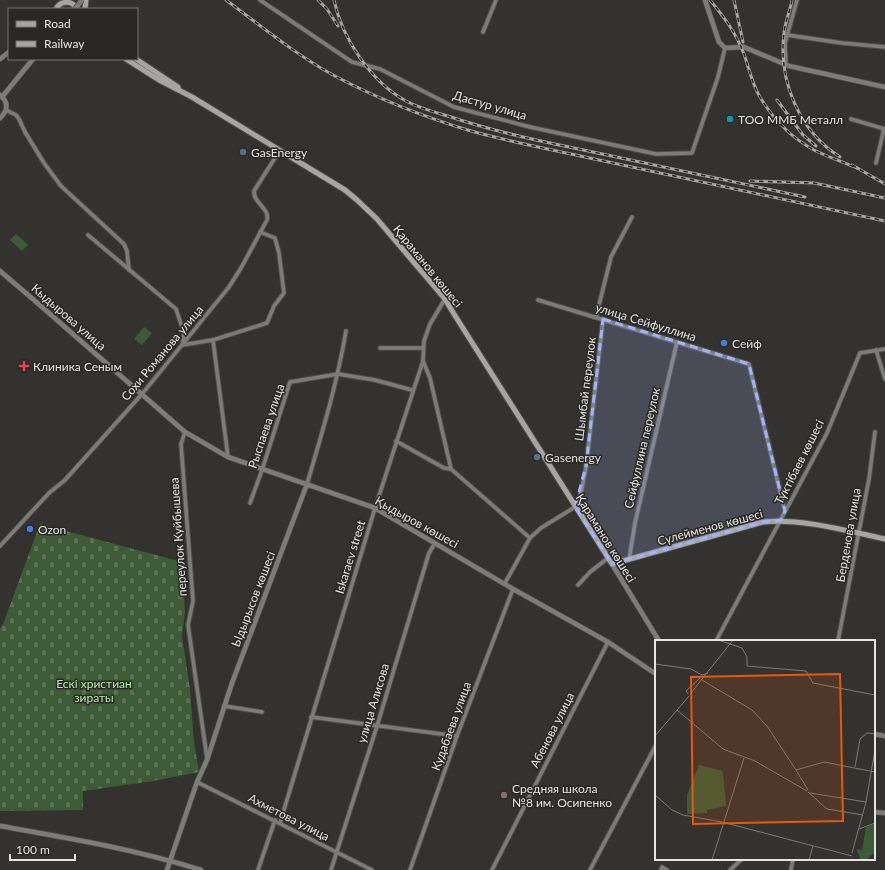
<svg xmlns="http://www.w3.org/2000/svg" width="885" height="870" viewBox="0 0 885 870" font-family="Lato,sans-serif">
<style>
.cemetery{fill:url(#cemetery-stones)}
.park{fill:#3d5b37}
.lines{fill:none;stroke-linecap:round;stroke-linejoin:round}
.minor-casing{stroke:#504f4b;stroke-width:5.5}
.tertiary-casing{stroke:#504f4b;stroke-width:6}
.secondary-casing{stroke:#504f4b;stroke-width:7}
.minor{stroke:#7c7c79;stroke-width:3.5}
.tertiary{stroke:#7c7c79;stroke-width:4.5}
.secondary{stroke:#a6a5a1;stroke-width:5}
.rail-casing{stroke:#a7a6a3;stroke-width:3}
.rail{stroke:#2a2825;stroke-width:1.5;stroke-dasharray:4.5;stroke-linecap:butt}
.tertiary-bridge-casing{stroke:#504f4b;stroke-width:6;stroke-linecap:butt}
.tertiary-bridge{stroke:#7c7c79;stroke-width:4.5}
.marked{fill:#a0b3fd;fill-opacity:0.2;stroke:#a0b3fd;stroke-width:3;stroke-dasharray:8 5;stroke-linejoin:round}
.culture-dot{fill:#0f9aa8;stroke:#2a2825;stroke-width:1.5}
.service-dot{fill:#5c6f8a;stroke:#2a2825;stroke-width:1.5}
.shop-dot{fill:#3f7fe0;stroke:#2a2825;stroke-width:1.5}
.health-dot{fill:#e0444e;stroke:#2a2825;stroke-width:1.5}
.education-dot{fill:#8d6e63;stroke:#2a2825;stroke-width:1.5}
.labels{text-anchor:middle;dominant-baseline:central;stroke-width:3;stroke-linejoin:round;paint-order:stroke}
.street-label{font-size:12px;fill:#e6e5e3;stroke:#2a2825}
.poi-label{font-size:12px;fill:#e6e5e3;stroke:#2a2825;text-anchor:start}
.park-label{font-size:12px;fill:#b2f0a5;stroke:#2a2825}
.inset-road{fill:none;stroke:#7b7a76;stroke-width:1}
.view{fill:#e8590c;fill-opacity:0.15;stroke:#e8590c;stroke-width:2}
.inset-edge{fill:none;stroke:#e6e5e3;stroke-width:2}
</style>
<defs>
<pattern id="cemetery-stones" width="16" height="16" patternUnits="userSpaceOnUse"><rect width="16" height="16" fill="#3d5b37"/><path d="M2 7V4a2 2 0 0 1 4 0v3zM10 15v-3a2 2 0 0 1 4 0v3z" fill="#597254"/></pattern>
</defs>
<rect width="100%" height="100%" fill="#34322e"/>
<polygon class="cemetery" points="40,524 182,562 185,612 182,636 190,689 194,742 199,772 153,781 83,791 83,810 0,811 0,628 3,624"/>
<g class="park">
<polygon points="16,234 28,245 22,251 10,240"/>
<polygon points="144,327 152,333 142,345 134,339"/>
</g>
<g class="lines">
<defs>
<g id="minor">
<polyline points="260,0 352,62 380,69 454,107 530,127 656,154 692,153 718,77 725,48"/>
<polyline points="483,32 496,0"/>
<polyline points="787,35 842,43 885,47"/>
<polyline points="786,65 785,43 797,0"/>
<polyline points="6,110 16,115 19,119 25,132 44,163 61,186 124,244 127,251 129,270"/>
<polyline points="851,119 885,129"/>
<polyline points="876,163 884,129"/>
<polyline points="88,235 176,309 183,330 184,337 182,345 213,340 267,323 274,306 284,293 279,253 275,238 260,232"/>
<polyline points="538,300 749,364 785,511"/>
<polyline points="596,317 611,257 632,217"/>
<polyline points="213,340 228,457"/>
<polyline points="380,348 423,348"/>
<polyline points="876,350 885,379"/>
<polyline points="423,361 430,378 451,469"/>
<polyline points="185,432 181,444 193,601 188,625 207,758"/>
<polyline points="396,441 444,468 451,469 530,538"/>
<path d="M307,484c15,-51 30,-100 39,-153"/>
<polyline points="250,503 262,470 290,382 338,374 375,380 412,390"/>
<path d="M0,546l49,-53 16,-13 77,-86 87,-107 12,-19 26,-48c3,-12 -14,-17 -13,-29l26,-41"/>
<polyline points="629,560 635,523 677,342"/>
<polyline points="505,583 530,538 541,528 575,507 581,493 586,466 603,319"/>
<polyline points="578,585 590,572 608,558"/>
<polyline points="716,641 827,433 860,353 885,349"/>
<polyline points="838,641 869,479 875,432"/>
<polyline points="224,706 262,712"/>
<polyline points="311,717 457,736"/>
<polyline points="197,782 372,870"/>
<polyline points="280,823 375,508 423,361 424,341 430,324 445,299"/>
<polyline points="258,870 275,820"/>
<polyline points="331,870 377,726 429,553 435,543"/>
<polyline points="410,870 457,736 513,589"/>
<polyline points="492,870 608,642"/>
<polyline points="590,870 656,745"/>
<polyline points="661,870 662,867 667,870"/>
<polyline points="730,870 742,859"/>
<polyline points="791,870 793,859"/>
</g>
<g id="tertiary">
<polyline points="705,0 719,42 725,48 744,47 789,66 885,87"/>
<polyline points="0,59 9,52"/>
<path d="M0,95c9,7 8,16 0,23"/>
<polyline points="2,97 33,59"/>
<polyline points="0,271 34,300 185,432 228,457 375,508 513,589 608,642 656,674"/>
<polyline points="612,564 659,641"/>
<polyline points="874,734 885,736"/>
<polyline points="874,812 885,813"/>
<path d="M0,826c68,12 135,23 201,44"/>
<polyline points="167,870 197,782 207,760 232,683 307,484"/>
</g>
<g id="secondary">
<path d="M56,9c5,-9 16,-9 21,0"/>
<polyline points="85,9 86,0"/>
<path d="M126,59l33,21 33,17 153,93 12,10 20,19 68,80 9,15 158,250 151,-42c38,-4 85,9 122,17"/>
<polyline points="136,59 178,87"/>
</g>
</defs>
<use href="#minor" class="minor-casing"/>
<use href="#tertiary" class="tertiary-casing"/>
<use href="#secondary" class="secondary-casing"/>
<use href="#minor" class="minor"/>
<use href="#tertiary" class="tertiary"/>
<use href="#secondary" class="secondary"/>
<defs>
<g id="rail">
<path d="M226,0c35,26 69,54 107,75 43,23 91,42 138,56 18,5 36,9 53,13l361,77"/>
<polyline points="318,0 327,9 338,26"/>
<path d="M334,0c8,38 37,82 72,101 15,8 32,12 48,17 39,13 80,22 120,30 77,16 154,33 231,49"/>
<path d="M710,0c14,17 26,33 34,54 5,14 8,30 16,43 13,22 32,41 54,53 14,7 29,12 43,18"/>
<polyline points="734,0 743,42"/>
<path d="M792,0c-2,11 -7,22 -8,33 -6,47 15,98 56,124"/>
<polyline points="777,100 803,135 816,146"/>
<polyline points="852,165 885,184"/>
<polyline points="750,181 814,183 885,198"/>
</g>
</defs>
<use href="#rail" class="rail-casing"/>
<use href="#rail" class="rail"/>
<defs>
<polyline id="tertiary-bridge" points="75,9 82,0"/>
</defs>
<use href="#tertiary-bridge" class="tertiary-bridge-casing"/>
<use href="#tertiary-bridge" class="tertiary-bridge"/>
</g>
<path class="marked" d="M603,319l146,45 36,147 -4,9 -18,2 -151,42 -37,-57 11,-41z"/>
<circle class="culture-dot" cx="730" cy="119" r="4"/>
<g class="service-dot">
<circle cx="243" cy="152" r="4"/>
<circle cx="537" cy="457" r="4"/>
</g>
<g class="shop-dot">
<circle cx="724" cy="343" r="4"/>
<circle cx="30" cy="529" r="4"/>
</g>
<path class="health-dot" d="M22 360h4v4h4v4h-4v4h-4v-4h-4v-4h4z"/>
<circle class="education-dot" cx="504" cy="795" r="4"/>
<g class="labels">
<g class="street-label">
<text transform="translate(490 105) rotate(16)">Дастур улица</text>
<text transform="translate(428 266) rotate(51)">Қараманов көшесі</text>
<text transform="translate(69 317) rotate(41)">Кыдырова улица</text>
<text transform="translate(646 322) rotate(17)">улица Сейфуллина</text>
<text transform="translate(162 353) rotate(-50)">Сохи Романова улица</text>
<text transform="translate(585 389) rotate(-83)">Шымбай переулок</text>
<text transform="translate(266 426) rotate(-71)">Рыспаева улица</text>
<text transform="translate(642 448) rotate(-77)">Сейфуллина переулок</text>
<text transform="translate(799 462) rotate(-63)">Түктібаев көшесі</text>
<text transform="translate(417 522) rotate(29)">Қыдыров көшесі</text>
<text transform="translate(710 527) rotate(-15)">Сүлейменов көшесі</text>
<text transform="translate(848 535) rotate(-80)">Берденова улица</text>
<text transform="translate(178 537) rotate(-94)">переулок Куйбышева</text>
<text transform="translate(606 538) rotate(58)">Қараманов көшесі</text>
<text transform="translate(350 557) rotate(-73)">Iskaraev street</text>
<text transform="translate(253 599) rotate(-69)">Ыдырысов көшесі</text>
<text transform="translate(373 703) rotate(-73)">улица Алисова</text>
<text transform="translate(451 726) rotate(-70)">Кудабаева улица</text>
<text transform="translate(552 730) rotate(-63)">Абенова улица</text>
<text transform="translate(289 817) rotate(27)">Ахметова улица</text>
</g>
<g class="poi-label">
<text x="738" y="119">ТОО ММБ Металл</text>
<text x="251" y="152">GasEnergy</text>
<text x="732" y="343">Сейф</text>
<text x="33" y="366">Клиника Сеным</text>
<text x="545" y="457">Gasenergy</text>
<text x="38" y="529">Ozon</text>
<text x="512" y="788">Средняя школа<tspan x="512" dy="14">№8 им. Осипенко</tspan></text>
</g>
<g class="park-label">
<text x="94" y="683">Ескі христиан<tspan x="94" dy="14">зираты</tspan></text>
</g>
</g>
<g transform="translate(655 640)">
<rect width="220" height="220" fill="#34322e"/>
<path d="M44,125l24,6 3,35 -19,4v3l-20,1v-19z" fill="#3d5b37"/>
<path d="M220,184v28l-9,8h-5l-5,-11 6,1 4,-23z" fill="#3d5b37"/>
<path class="inset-road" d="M63,0l24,8 5,9v9l59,5 7,12 62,12M0,24l36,5 11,6 6,-2M47,40l50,30 15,16 29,44 28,-8 51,10M36,53l42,-53M33,54l-2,-3 14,-13M22,70l46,39 32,12 52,30M0,96l34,-40M200,127l5,-28 7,-6 8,1M141,130l12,20M153,152l19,17 36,6M155,153l56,9M0,155l17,15 11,5 39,7 130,34M204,189l16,-6M197,213l14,-51 9,-52M57,220l32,-102M154,220l4,-14"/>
<path class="view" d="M185,34l3,147 -150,3 -2,-147z"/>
<rect width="220" height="220" class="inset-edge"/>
</g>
<rect x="8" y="8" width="130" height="52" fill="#2a2825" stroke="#757471"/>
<rect x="16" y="21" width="20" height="6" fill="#a6a5a1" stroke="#757471"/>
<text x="44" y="28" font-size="12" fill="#e6e5e3">Road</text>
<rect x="16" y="41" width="20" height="6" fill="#a7a6a3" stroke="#757471"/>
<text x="44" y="48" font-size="12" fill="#e6e5e3">Railway</text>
<path d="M10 854v6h65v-6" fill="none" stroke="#e6e5e3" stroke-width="2"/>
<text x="16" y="854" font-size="12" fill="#e6e5e3" stroke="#2a2825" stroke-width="3" paint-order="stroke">100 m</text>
</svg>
